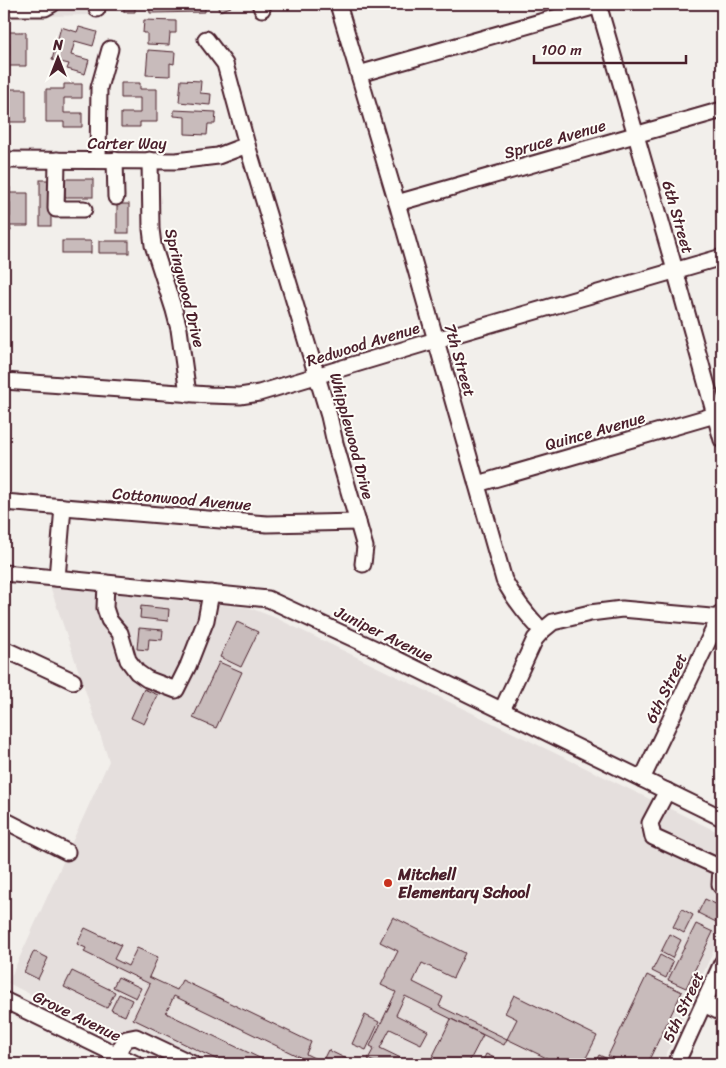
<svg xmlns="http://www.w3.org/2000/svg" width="726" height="1068" viewBox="0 0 726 1068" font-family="Sriracha,sans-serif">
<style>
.built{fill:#e5dfdd}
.building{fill:#c8bbbb;stroke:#4a1f2b}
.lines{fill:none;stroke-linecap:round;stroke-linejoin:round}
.minor-casing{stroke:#4a1f2b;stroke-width:19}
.minor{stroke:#fdfcf7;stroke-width:15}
.poi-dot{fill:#c8321e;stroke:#fdfcf7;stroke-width:2}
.labels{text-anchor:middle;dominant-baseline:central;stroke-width:4;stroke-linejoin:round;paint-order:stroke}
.street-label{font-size:16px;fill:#4a1f2b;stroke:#fdfcf7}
.poi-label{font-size:16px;font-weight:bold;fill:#4a1f2b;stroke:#fdfcf7;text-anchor:start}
</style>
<rect width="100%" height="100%" fill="#f2efeb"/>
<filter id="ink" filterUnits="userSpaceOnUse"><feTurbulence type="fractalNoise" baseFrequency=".02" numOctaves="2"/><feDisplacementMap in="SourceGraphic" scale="10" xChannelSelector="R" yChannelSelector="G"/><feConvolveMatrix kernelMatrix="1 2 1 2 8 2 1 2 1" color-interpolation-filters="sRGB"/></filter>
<g filter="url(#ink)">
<g class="built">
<polygon points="4,4 90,4 90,15 4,17"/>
<polygon points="50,586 250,608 276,618 722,834 722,932 662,1064 500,1064 483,1055 478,1064 168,1064 8,983 109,761"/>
</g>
<g class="building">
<polygon points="114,4 135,4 135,12 124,12 124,6 114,6"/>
<polygon points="149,4 205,4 205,12 150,13"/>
<polygon points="217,4 230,4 231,7 219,11"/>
<polygon points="144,20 176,21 176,33 170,33 169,45 147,44 147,33 143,33"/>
<polygon points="4,27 9,27 9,32 26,32 26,66 9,66 9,71 4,71 4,56 9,56 9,42 4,42"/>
<polygon points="61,27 77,32 79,27 97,32 93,46 75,41 71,55 89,60 85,74 67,69 69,64 52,60"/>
<polygon points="148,50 175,52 174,64 170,63 170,76 146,75"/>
<polygon points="181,80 201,81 200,93 211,94 210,105 179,102"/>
<polygon points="121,83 140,83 140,89 157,89 157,122 140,122 140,127 121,127 121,113 140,113 140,98 121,98"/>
<polygon points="4,84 9,84 9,89 26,89 26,122 9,122 9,127 4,128 4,113 9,113 9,99 4,99"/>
<polygon points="64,84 82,84 82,98 64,98 64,113 82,113 82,127 64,127 64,122 46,122 46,89 64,89"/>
<polygon points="174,110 216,112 215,124 208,124 207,135 185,134 185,117 174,116"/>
<rect x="65" y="179" width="28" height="18"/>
<rect x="40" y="180" width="11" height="46"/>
<polygon points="4,187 10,187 10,193 28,193 28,226 10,226 11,231 4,231 4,217 10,217 10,202 4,202"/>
<rect x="117" y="204" width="12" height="29"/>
<rect x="62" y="241" width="29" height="12"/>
<rect x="99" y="241" width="30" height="12"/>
<polygon points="141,606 169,609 168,621 140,618"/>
<polygon points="237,622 258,632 241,667 220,657"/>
<polygon points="139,628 163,630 162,640 149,639 148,650 137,649"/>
<polygon points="219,662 242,672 216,728 193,718"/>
<polygon points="144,689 158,695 144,724 131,718"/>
<polygon points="705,899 722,907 716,922 698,913"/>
<polygon points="682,909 693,915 684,933 673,927"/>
<polygon points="393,917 465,953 453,978 422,963 413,982 443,997 439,1006 507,1039 504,1045 405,996 396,1015 428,1031 421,1044 390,1029 380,1048 411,1063 410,1064 378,1064 368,1059 374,1048 370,1046 396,992 381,985 398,951 380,942"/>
<polygon points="696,924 713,932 686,988 668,980"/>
<polygon points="85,928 121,945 114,959 128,966 137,948 158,957 149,977 177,990 182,980 311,1042 306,1054 322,1062 328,1050 357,1064 314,1064 174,996 166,1013 272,1064 226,1064 133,1019 150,984 84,952 86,948 77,944"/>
<polygon points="670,934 681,940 672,958 661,952"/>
<polygon points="34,951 48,958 38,979 24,972"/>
<polygon points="660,955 673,962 666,978 652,971"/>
<polygon points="72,971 115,992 107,1008 64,987"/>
<polygon points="647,975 682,992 647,1064 626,1064 608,1056"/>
<polygon points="118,977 141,988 136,998 113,987"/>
<polygon points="119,994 132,1000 125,1016 111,1010"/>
<polygon points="514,995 597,1036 583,1064 559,1064 507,1039 517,1019 505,1013"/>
<polygon points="365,1015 379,1022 366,1050 352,1044"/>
<polygon points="451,1019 483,1035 468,1064 429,1064"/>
<polygon points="486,1054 508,1064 481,1064"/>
<polygon points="599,1055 618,1064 594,1064"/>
</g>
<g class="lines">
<defs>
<g id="minor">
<polyline points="97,4 97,9"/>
<polyline points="260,4 262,9"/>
<path d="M338,4l59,199 107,377c10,19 23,35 38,51"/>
<polyline points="598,4 675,270 722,440"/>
<polyline points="4,8 45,8 52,4"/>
<polyline points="206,39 225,64 247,145 329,416 335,443 365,547 363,564"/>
<polyline points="359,74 603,4"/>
<polyline points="4,160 176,161 218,156 247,145"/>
<polyline points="57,160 56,209 84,209"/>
<polyline points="98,160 99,88 110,49"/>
<polyline points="115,160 116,197"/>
<polyline points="150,160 151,229 153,245 174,310 179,329 188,394"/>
<polyline points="397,203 722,110"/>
<polyline points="4,381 209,395 240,396 259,393 436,340 722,257"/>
<polyline points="477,484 722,413"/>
<polyline points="4,502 267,524 358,522"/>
<polyline points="4,573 268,599 380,651 722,818"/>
<polyline points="57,578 63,507"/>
<polyline points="106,583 105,608 109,620 120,633 128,660 137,672 147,679 176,690 188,666 206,620 211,593"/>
<polyline points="4,649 73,681"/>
<polyline points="502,710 535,639 542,631 553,622 590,613 622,609 722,618"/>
<polyline points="642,779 722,612"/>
<polyline points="667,791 650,823 653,837 721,868 720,885 722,887"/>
<polyline points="4,820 67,852"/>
<polyline points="4,1000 136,1064"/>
<polyline points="704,1004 722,1013"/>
<polyline points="116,1055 126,1039 136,1037 193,1064"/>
<polyline points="676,1064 722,963"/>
</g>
</defs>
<use href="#minor" class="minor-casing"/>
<use href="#minor" class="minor"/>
</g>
</g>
<circle class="poi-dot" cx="388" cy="883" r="5"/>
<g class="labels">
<g class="street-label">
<text transform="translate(555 139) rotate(-16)">Spruce Avenue</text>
<text x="127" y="143">Carter Way</text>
<text transform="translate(678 217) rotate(74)">6th Street</text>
<text transform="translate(185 288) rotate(76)">Springwood Drive</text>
<text transform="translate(363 344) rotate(-17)">Redwood Avenue</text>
<text transform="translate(460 360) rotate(74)">7th Street</text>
<text transform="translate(595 431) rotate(-16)">Quince Avenue</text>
<text transform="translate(352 436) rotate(75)">Whipplewood Drive</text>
<text transform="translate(182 499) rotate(5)">Cottonwood Avenue</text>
<text transform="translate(384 634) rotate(26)">Juniper Avenue</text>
<text transform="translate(666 688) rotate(-64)">6th Street</text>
<text transform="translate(683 1007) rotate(-65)">5th Street</text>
<text transform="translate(77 1016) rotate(26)">Grove Avenue</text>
</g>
<g class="poi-label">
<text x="398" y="874">Mitchell<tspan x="398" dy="18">Elementary School</tspan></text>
</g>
</g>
<rect width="726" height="1068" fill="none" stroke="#fdfcf7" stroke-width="20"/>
<rect x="10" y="10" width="706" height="1048" fill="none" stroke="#4a1f2b" stroke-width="2" filter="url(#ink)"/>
<g transform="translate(58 58)" stroke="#fdfcf7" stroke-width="4" paint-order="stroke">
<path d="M0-4L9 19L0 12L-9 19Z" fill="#4a1f2b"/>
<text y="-8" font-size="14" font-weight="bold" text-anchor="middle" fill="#4a1f2b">N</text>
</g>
<path d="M534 55v8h152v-8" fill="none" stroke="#4a1f2b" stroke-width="2.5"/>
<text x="541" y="55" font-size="15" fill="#4a1f2b" stroke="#fdfcf7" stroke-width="4" paint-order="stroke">100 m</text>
</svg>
